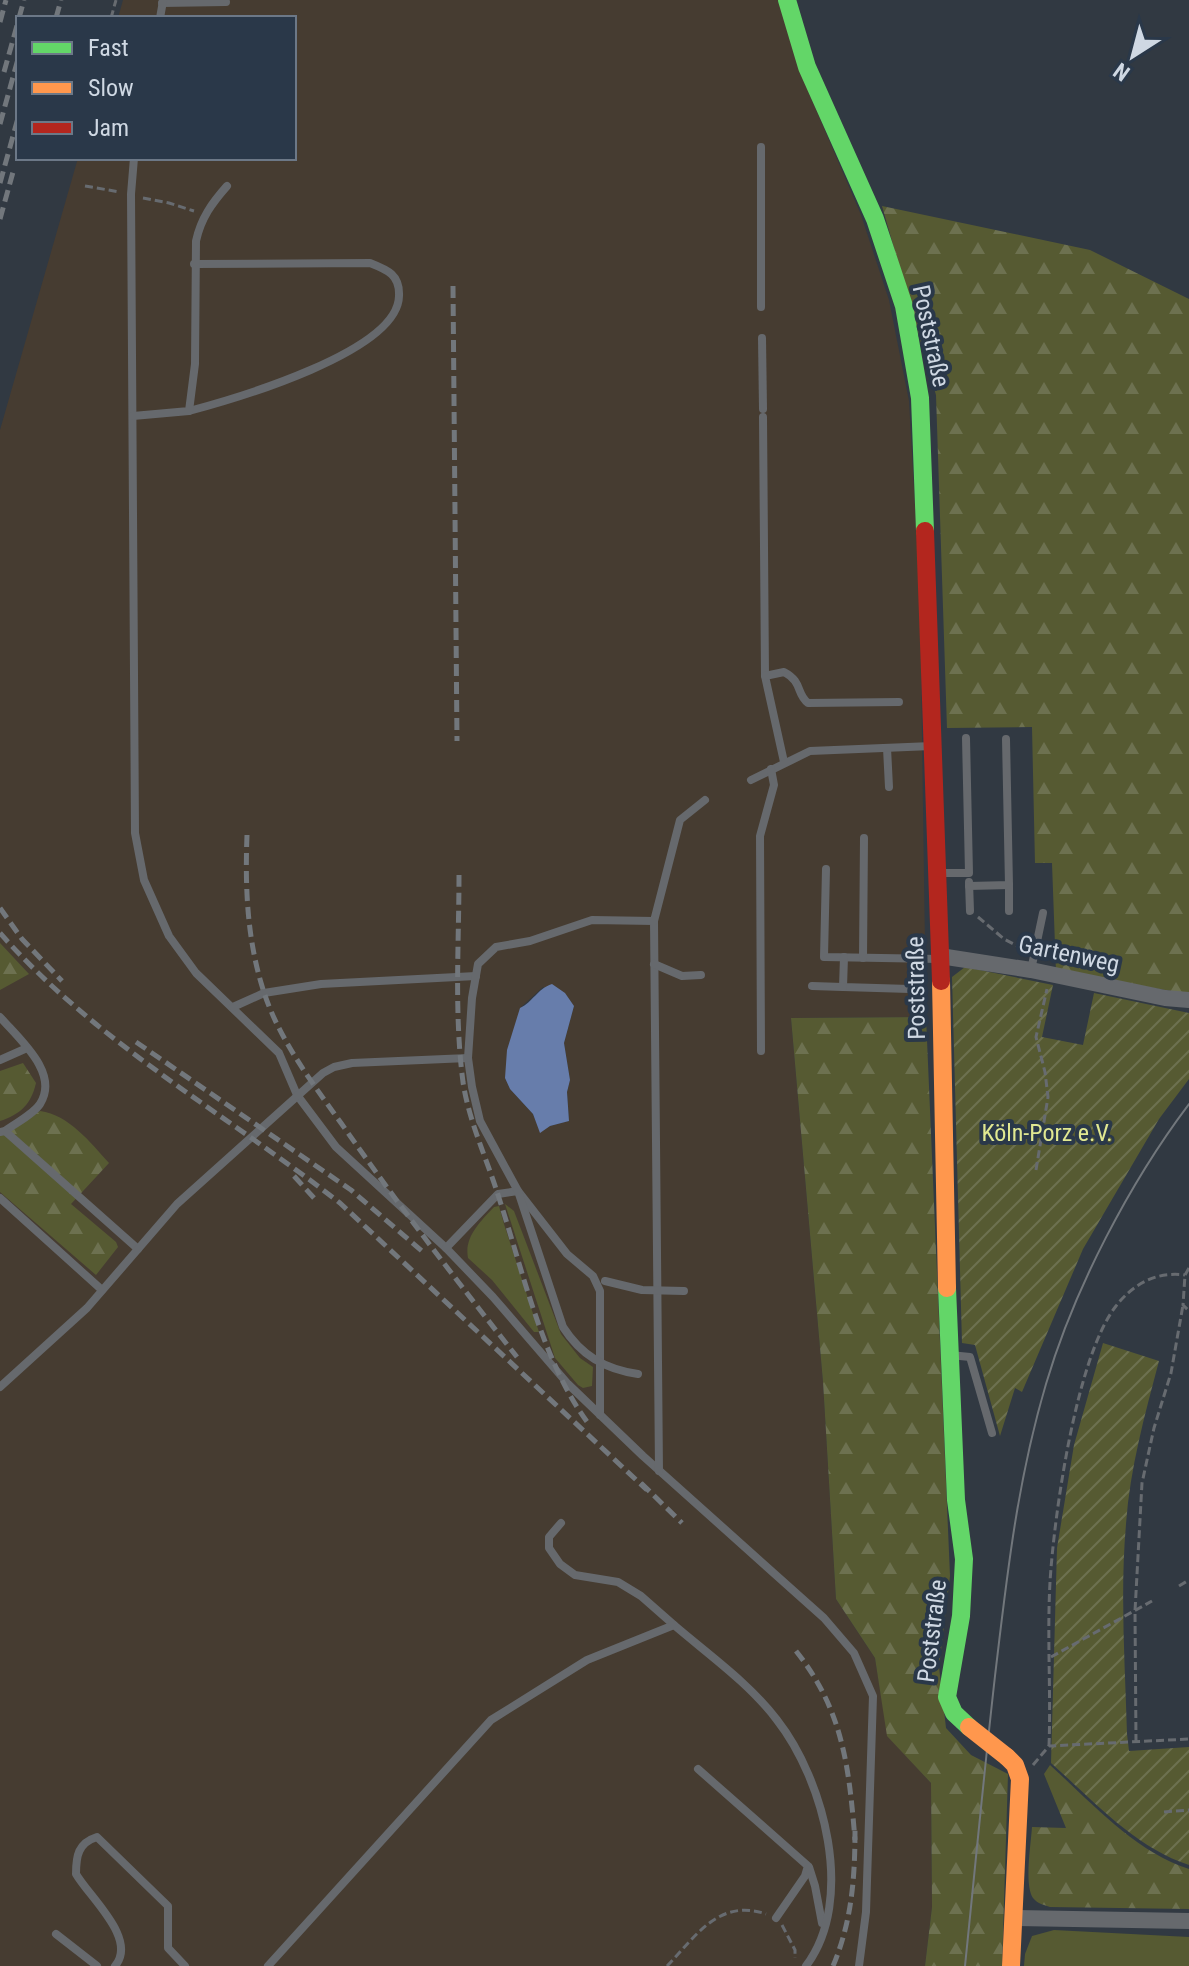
<svg xmlns="http://www.w3.org/2000/svg" width="1189" height="1966" viewBox="0 0 1189 1966" font-family="'Roboto Condensed',sans-serif">
<style>
.industrial{fill:#463c31;fill-rule:evenodd}
.green{fill:#565a32}
.forest{fill:url(#forest-firs)}
.garden{fill:url(#garden-furrows)}
.water{fill:#677dab}
.lines{fill:none;stroke-linecap:round;stroke-linejoin:round}
.path{stroke:#676b70;stroke-width:3;stroke-dasharray:8 4;stroke-linecap:butt}
.lane{stroke:#66696d;stroke-width:8}
.street{stroke:#66696d;stroke-width:16}
.fast{stroke:#63d668;stroke-width:18}
.slow{stroke:#ff974d;stroke-width:18}
.jam{stroke:#b3261e;stroke-width:18}
.tram{stroke:#72777c;stroke-width:2}
.rail{stroke:#72777c;stroke-width:5;stroke-dasharray:12 6;stroke-linecap:butt}
.lane-bridge{stroke:#66696d;stroke-width:8}
.slow-bridge{stroke:#ff974d;stroke-width:18}
.labels{text-anchor:middle;dominant-baseline:central;stroke-width:8;stroke-linejoin:round;paint-order:stroke}
.street-label{font-size:24px;fill:#cfd8e3;stroke:#2a3849}
.park-label{font-size:24px;fill:#e1e891;stroke:#2a3849}
</style>
<defs>
<pattern id="forest-firs" width="22" height="20" patternUnits="userSpaceOnUse" patternTransform="scale(2)"><rect width="22" height="20" fill="#565a32"/><path d="M5 1l3.5 6h-7zM16 11l3.5 6h-7z" fill="#6d7150"/></pattern>
<pattern id="garden-furrows" width="10" height="10" patternUnits="userSpaceOnUse" patternTransform="scale(2)"><rect width="10" height="10" fill="#565a32"/><path d="M-1 1l2-2M0 10L10 0M9 11l2-2" fill="none" stroke="#6d7150"/></pattern>
</defs>
<rect width="100%" height="100%" fill="#313942"/>
<path class="industrial" d="M123,0h655l31,93 52,122 28,85 20,101 11,195 6,421 -135,1 32,364 13,217 39,59 13,78 43,47 1,124 -7,59h-925v-1536l78,-272h216v-140h-176zM543,987l31,19 -10,37 6,37 -3,12 2,29 -19,5 -10,6 -7,-18 -23,-25 -5,-11 15,-70z"/>
<g class="green">
<polygon points="505,1204 514,1211 561,1334 580,1358 593,1367 592,1386 583,1388 578,1385 555,1358"/>
<path d="M499,1206l5,18 35,108h-5l-42,-52 -24,-22c-4,-21 12,-36 26,-51z"/>
<polygon points="1054,1930 1189,1937 1189,1966 1024,1966 1025,1954 1032,1936"/>
</g>
<g class="forest">
<polygon points="882,206 1090,250 1189,299 1189,994 1056,972 1052,863 1035,863 1032,727 947,728 936,395"/>
<polygon points="0,943 29,974 0,990"/>
<polygon points="926,1017 950,1576 939,1667 946,1728 971,1755 1008,1774 1002,1966 925,1966 932,1907 931,1783 887,1736 875,1658 836,1599 823,1382 791,1018"/>
<path d="M23,1063l13,20c-5,21 -15,31 -36,38v-50z"/>
<path d="M40,1111c29,4 50,31 69,52l-38,41 45,38 2,5 -22,28 -96,-83v-56z"/>
<path d="M1050,1765c42,38 84,86 139,104v40l-139,-2c-6,-2 -12,-3 -17,-9 -9,-13 -2,-54 -1,-71l34,1 -22,-54z"/>
</g>
<g class="garden">
<polygon points="965,967 1053,985 1042,1037 1083,1045 1094,993 1189,1013 1189,1079 1159,1119 1083,1249 1022,1392 1015,1388 1000,1436 975,1345 962,1343 952,977"/>
<path d="M1103,1343l56,18c-14,53 -29,107 -33,163 -6,69 -1,140 1,210l2,17 60,-4v118c-55,-18 -96,-65 -138,-102l6,-215 17,-103z"/>
</g>
<path class="water" d="M552,984l13,9 9,13 -10,37 6,37 -3,12 2,29 -19,5 -10,7 -7,-19 -23,-25 -5,-11 2,-28 13,-42c13,-6 17,-19 32,-24z"/>
<g class="lines">
<g class="path">
<polyline points="111,18 116,0"/>
<polyline points="85,186 120,192"/>
<polyline points="143,198 169,203 194,211"/>
<polyline points="978,917 1004,939 1023,949"/>
<polyline points="1036,1170 1048,1097 1045,1072 1036,1037 1047,989"/>
<polyline points="1189,1268 1185,1275 1183,1305 1189,1311"/>
<polyline points="1179,1586 1189,1580"/>
<polyline points="1051,1657 1152,1601"/>
<polyline points="1136,1742 1135,1611 1142,1483 1154,1428 1171,1373 1183,1305"/>
<path d="M1049,1746c2,-54 -2,-109 1,-164 4,-66 26,-225 66,-276 17,-22 41,-35 69,-31"/>
<polyline points="1033,1765 1049,1746 1189,1739"/>
<polyline points="1164,1812 1189,1810"/>
<polyline points="782,1925 795,1950 795,1958"/>
<path d="M667,1966c29,-30 52,-68 99,-52"/>
</g>
<g class="lane">
<polyline points="162,3 226,2"/>
<polyline points="160,18 163,1"/>
<polyline points="761,147 761,307"/>
<polyline points="134,158 131,194 135,833 144,880 169,936 196,973 279,1053 297,1095 336,1147 446,1248 493,1297 568,1384 643,1456 824,1618 854,1653 873,1696 866,1912 859,1966"/>
<polyline points="762,338 763,409"/>
<path d="M189,411c45,-12 209,-59 210,-115 1,-21 -11,-26 -29,-33l-176,1"/>
<path d="M133,416l56,-5 6,-47 1,-123c5,-23 16,-38 31,-55"/>
<polyline points="763,417 765,676 784,762"/>
<path d="M765,676l19,-4c19,10 12,22 24,31l91,-1"/>
<polyline points="887,748 889,787"/>
<polyline points="751,780 810,751 932,746"/>
<polyline points="826,869 824,957 939,959"/>
<polyline points="938,873 969,873 966,738"/>
<polyline points="969,882 970,911"/>
<polyline points="1009,885 1009,911"/>
<polyline points="969,886 1009,885 1006,739"/>
<polyline points="654,921 659,1471"/>
<polyline points="844,957 843,987 910,989"/>
<polyline points="863,958 864,838"/>
<polyline points="654,964 682,976 701,975"/>
<polyline points="1031,970 1043,913"/>
<polyline points="812,986 843,987"/>
<polyline points="233,1007 264,993 321,984 476,976"/>
<path d="M0,1017c19,22 60,56 40,87 -7,11 -25,19 -35,27"/>
<polyline points="761,1051 760,836 774,785 771,769"/>
<polyline points="0,1060 27,1048"/>
<polyline points="0,1132 5,1131 138,1249"/>
<polyline points="0,1198 102,1290"/>
<polyline points="446,1248 498,1194 518,1191 567,1254 593,1276 600,1291 600,1415"/>
<polyline points="950,1355 970,1357 992,1433"/>
<path d="M638,1374c-34,-5 -57,-19 -75,-47l-45,-136 -38,-70 -8,-34 -4,-29 4,-60 6,-34 18,-17 34,-6 62,-21 62,1 26,-101 25,-20"/>
<polyline points="0,1387 87,1308 177,1204 323,1073 334,1067 352,1063 468,1058"/>
<polyline points="561,1523 549,1537 549,1548 560,1564 575,1575 618,1582 641,1596 674,1625"/>
<polyline points="698,1769 808,1866 805,1876 776,1918"/>
<polyline points="809,1867 815,1886 822,1923"/>
<polyline points="56,1934 97,1966"/>
<path d="M115,1966c23,-27 -25,-68 -39,-92 0,-18 2,-31 21,-37l71,69v42l17,18"/>
<path d="M268,1966l223,-246 96,-60 87,-35c35,30 75,58 103,95 47,60 79,180 29,246"/>
</g>
<g class="street">
<polyline points="940,956 1031,970 1165,998 1189,1000"/>
<polyline points="1014,1918 1189,1921"/>
</g>
<g class="fast">
<polyline points="787,0 807,67 875,219 904,306 920,398 925,531"/>
<polyline points="947,1288 956,1500 964,1559 961,1616 947,1697 954,1713 969,1727"/>
</g>
<g class="slow">
<polyline points="941,981 947,1288"/>
<polyline points="1007,1757 1015,1765 1020,1779 1011,1966"/>
</g>
<polyline class="jam" points="925,531 941,981"/>
<path class="tram" d="M965,1966c10,-97 19,-193 30,-290 12,-101 22,-194 51,-292 28,-95 84,-202 143,-280"/>
<g class="rail">
<polyline points="19,18 24,0"/>
<polyline points="56,18 61,0"/>
<polyline points="0,22 6,0"/>
<polyline points="4,72 18,22"/>
<polyline points="0,124 18,59"/>
<polyline points="0,183 18,118"/>
<polyline points="0,219 13,172"/>
<polyline points="453,286 457,741"/>
<path d="M247,835c-2,51 0,102 15,151 15,51 49,95 79,137 56,80 115,157 176,234"/>
<path d="M459,875c0,68 -5,139 4,207 6,40 24,77 36,116 24,73 43,163 89,225"/>
<polyline points="0,908 22,939 62,981"/>
<path d="M0,933c97,110 226,181 340,270l307,287"/>
<polyline points="136,1042 351,1190 423,1252"/>
<polyline points="294,1176 314,1198"/>
<polyline points="641,1483 682,1523"/>
<path d="M796,1651c47,59 53,116 59,189"/>
<path d="M833,1966c19,-45 22,-89 22,-137"/>
</g>
<polyline class="lane-bridge" points="605,1281 642,1290 684,1291"/>
<polyline class="slow-bridge" points="969,1727 1007,1757"/>
</g>
<g class="labels">
<g class="street-label">
<text transform="translate(931 336) rotate(78)">Poststraße</text>
<text transform="translate(1069 954) rotate(12)">Gartenweg</text>
<text transform="translate(916 988) rotate(-91)">Poststraße</text>
<text transform="translate(932 1631) rotate(-83)">Poststraße</text>
</g>
<g class="park-label">
<text x="1047" y="1133">Köln-Porz e.V.</text>
</g>
</g>
<rect x="16" y="16" width="280" height="144" fill="#2a3849" stroke="#6c7887" stroke-width="2"/>
<rect x="32" y="42" width="40" height="12" fill="#63d668" stroke="#6c7887" stroke-width="2"/>
<text x="88" y="56" font-size="24" fill="#cfd8e3">Fast</text>
<rect x="32" y="82" width="40" height="12" fill="#ff974d" stroke="#6c7887" stroke-width="2"/>
<text x="88" y="96" font-size="24" fill="#cfd8e3">Slow</text>
<rect x="32" y="122" width="40" height="12" fill="#b3261e" stroke="#6c7887" stroke-width="2"/>
<text x="88" y="136" font-size="24" fill="#cfd8e3">Jam</text>
<g transform="translate(1133 56) rotate(216)" stroke="#2a3849" stroke-width="6" paint-order="stroke">
<path d="M0-6L14 30L0 20L-14 30Z" fill="#cfd8e3"/>
<text y="-12" font-size="22" font-weight="bold" text-anchor="middle" fill="#cfd8e3">N</text>
</g>
</svg>
